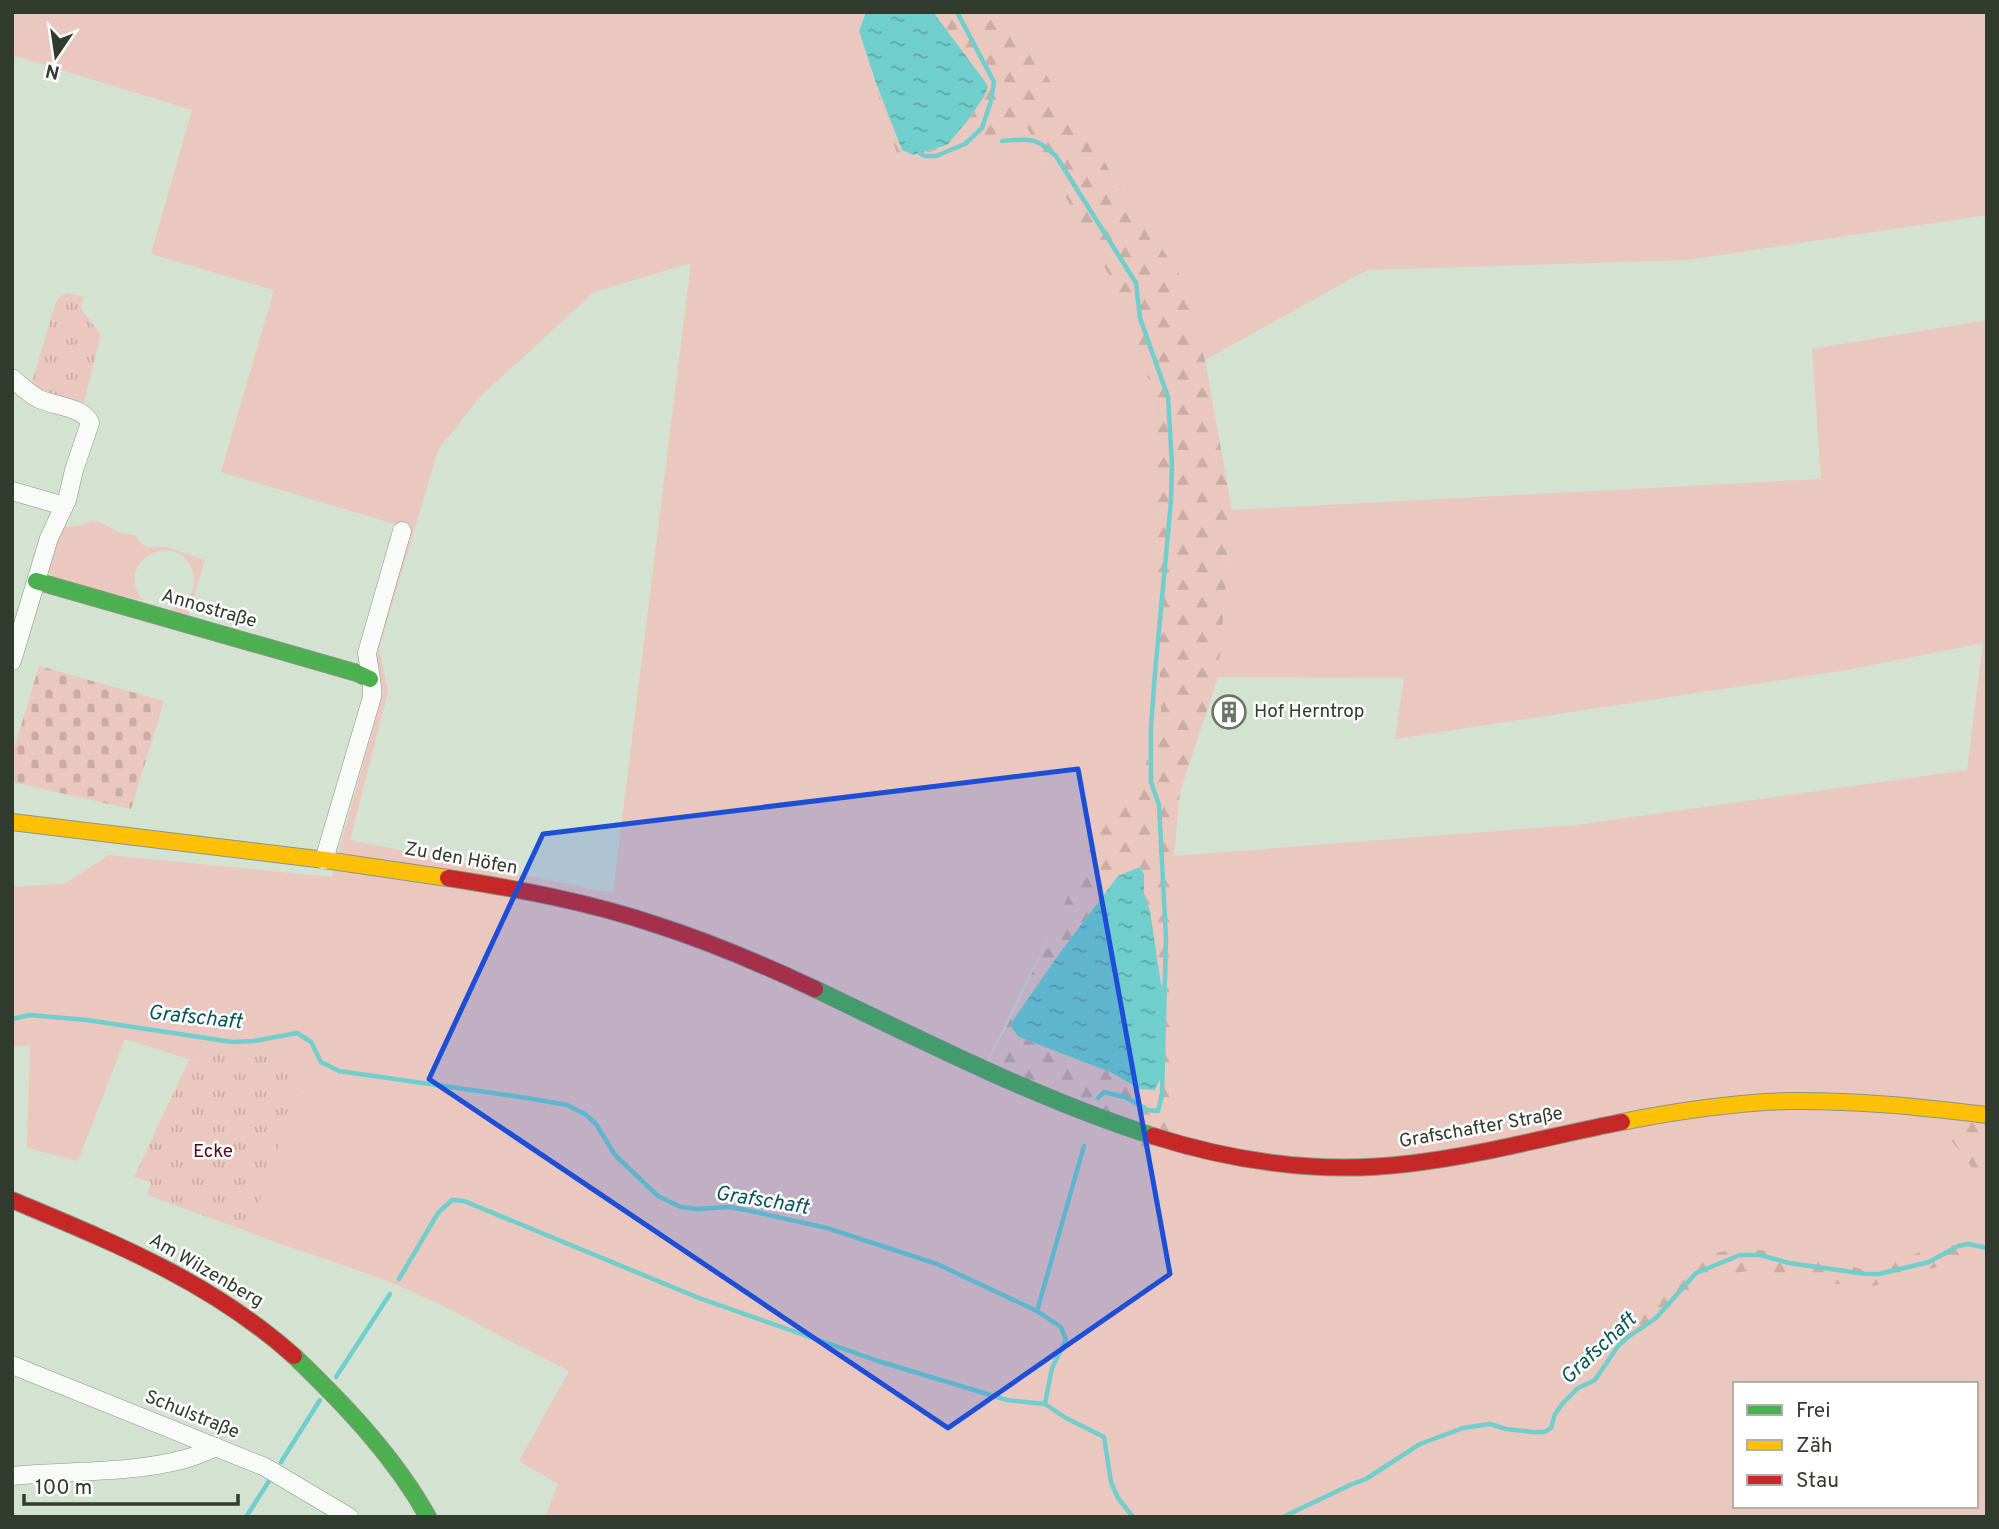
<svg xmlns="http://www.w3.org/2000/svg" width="1999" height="1529" viewBox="0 0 1999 1529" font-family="Overpass,sans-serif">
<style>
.grass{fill:#eac7bf;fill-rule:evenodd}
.forest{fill:url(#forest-firs);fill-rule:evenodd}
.cemetery{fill:url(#cemetery-stones)}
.park{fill:url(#park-tufts)}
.water{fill:url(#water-ripples)}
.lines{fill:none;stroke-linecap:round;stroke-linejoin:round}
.stream{stroke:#70cecc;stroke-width:4.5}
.street-casing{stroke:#8a9588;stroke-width:19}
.fast-casing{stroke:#8a9588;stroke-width:18}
.slow-casing{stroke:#8a9588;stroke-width:18}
.jam-casing{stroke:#8a9588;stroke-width:18}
.street{stroke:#f9fbf8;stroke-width:18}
.fast{stroke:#4caf50;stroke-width:16}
.slow{stroke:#ffc107;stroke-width:16}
.jam{stroke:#c62828;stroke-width:16}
.marked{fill:#1d4ed8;fill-opacity:0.2;stroke:#1d4ed8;stroke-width:5;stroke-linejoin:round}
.labels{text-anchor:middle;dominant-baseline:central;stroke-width:5;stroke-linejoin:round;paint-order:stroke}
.street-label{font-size:19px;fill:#313b2e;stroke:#fff}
.poi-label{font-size:19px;fill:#313b2e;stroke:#fff;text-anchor:start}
.park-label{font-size:19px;fill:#510b16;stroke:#fff}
.water-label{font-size:21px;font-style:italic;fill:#095658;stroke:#fff}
</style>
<defs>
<pattern id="forest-firs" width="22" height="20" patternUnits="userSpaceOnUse" patternTransform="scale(1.75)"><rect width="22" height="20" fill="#eac7bf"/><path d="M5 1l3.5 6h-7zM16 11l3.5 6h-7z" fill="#c9aca4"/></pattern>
<pattern id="cemetery-stones" width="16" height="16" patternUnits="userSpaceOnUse" patternTransform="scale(1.75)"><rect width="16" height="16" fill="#eac7bf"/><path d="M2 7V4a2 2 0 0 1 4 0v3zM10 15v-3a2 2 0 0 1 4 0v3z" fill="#c9aca4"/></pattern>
<pattern id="park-tufts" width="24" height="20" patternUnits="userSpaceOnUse" patternTransform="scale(1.75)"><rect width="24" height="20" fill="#eac7bf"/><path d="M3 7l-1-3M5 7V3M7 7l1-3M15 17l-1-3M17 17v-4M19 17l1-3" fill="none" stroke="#c9aca4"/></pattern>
<pattern id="water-ripples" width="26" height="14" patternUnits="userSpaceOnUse" patternTransform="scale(1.75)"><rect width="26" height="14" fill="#70cecc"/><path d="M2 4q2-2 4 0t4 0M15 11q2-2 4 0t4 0" fill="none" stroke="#5da8a6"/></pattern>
</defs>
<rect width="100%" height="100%" fill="#d4e2d1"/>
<g class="grass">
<path d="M12,12h839l48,148 126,-35 98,175 29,90 9,321 -16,56 -34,37 -17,41 -115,232 189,79 6,-300 402,-31 391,-55 16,-127 -136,27 -452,69 9,-61 -186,-1 14,-167 589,-31 -9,-130 175,-29v1197h-1442l13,-33 -39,-23 50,-90c-52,-26 -104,-55 -158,-80 -53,-23 -108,-38 -162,-59l58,-167 -95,-20 -5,20 -82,-26 -47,122 -51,-13 3,-103 -18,2v-160l52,-3 45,-29 223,22 51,-185 -9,-43 34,-121 -187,-56 53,-182 -123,-36 41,-144 -180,-55zM691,263l-78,630 -263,-53 38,-148 -9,-43 59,-199 42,-53 114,-105zM1735,1384h241v122h-241z"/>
<polygon points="1004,12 1987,12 1987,215 1687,260 1367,270 1205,360 1181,277"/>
<path d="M93,521l6,1 21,11 15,2 8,10 5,2h19l38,13 -18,58 -17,-8c44,-14 21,-73 -17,-57 -7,3 -13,8 -16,15 -5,11 -2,22 5,32l-84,-19 -11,-11 12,-45c10,4 24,0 34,-4z"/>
</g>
<g class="forest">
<path d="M851,12h15l-7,19 17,52 26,67 11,5 34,-10 22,-26 16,-24 -1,-15 -51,-68h71l177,265 24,83 27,150 -14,167 -38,115 -6,64 -6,301 -189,-80 29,-53 103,-220 34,-37 16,-56 -9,-321 -29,-90 -97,-174 -127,34zM1140,867l4,7v20l6,17 13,86 -23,92 -30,-17 -91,-35 -8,-10 3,-8 45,-65 59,-78z"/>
<polygon points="1936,1120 1987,1124 1987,1188"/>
<polygon points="1961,1238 1987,1242 1987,1261 1970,1257 1867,1288 1746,1271 1702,1281 1648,1336 1636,1320 1693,1256 1748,1248 1869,1270"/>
</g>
<polygon class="cemetery" points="39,666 164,701 131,809 12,782 12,756"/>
<g class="park">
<polygon points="67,293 84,297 81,307 82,310 101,335 83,406 52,399 31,386 55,305 58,298"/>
<polygon points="211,1045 307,1065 249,1232 147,1195 151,1182 134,1177 189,1060 207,1065"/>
</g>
<g class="water">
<polygon points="866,12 933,12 984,80 988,87 985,95 969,119 947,145 913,155 902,150 876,83 859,31"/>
<polygon points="1140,867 1144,874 1144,894 1150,911 1163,997 1162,1075 1155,1090 1140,1089 1110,1072 1019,1037 1011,1027 1014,1019 1059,954 1118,876"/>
</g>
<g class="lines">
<g class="stream">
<path d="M1002,141c27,-2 33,-5 54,15l80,127 4,35 28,79 4,68 -1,36 -16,172 -4,53v56l8,23 7,134 -4,156 -4,16 -10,-1 -23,-13 -21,-5 -6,6"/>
<polyline points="920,153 925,156 936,156 965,144 982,128 991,101 994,82 957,12"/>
<polyline points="12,1019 30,1015 87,1020 232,1042 254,1041 297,1033 311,1042 321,1062 339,1071 527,1098 567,1105 585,1114 596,1124 615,1155 658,1196 681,1207 697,1209 730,1207 760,1213 827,1228 937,1264 1037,1311 1061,1327 1066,1340 1052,1368 1045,1404 1066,1418 1104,1437 1111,1482 1118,1498 1133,1517"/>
<polyline points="399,1279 438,1213 452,1200 464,1201 699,1298 878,1361 1007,1400 1045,1404"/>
<polyline points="1037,1311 1084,1146"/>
<polyline points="336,1377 390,1294"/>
<polyline points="281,1462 320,1400"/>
<polyline points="246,1517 269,1481"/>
<polyline points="1283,1517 1350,1485 1366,1479 1420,1444 1463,1428 1490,1424 1506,1429 1532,1432 1544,1432 1551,1428 1555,1414 1563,1403 1578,1388 1595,1380 1618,1346 1628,1337 1656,1318 1696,1273 1740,1255 1760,1255 1789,1263 1866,1274 1879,1274 1929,1262 1958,1246 1968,1244 1987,1248"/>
</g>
<defs>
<g id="street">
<path d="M12,378c9,8 17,16 27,21 15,7 45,8 51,24l-16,47 -7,30 -18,38 -37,123"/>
<polyline points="12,491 64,506"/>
<polyline points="324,860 372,697 372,686 367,653 402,531"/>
<polyline points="12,1365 265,1467 349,1517"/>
<path d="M12,1476c58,-6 117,-2 173,-17 11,-3 21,-8 31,-12"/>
</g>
<g id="fast">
<polyline points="36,581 357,673 370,679"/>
<path d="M815,989c111,53 220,109 338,147"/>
<path d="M294,1356c50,48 100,100 134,161"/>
</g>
<g id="slow">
<polyline points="12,822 325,860 448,878"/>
<path d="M1622,1122c55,-11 110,-19 166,-21 66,-1 133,6 199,14"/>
</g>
<g id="jam">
<path d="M448,878c70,11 141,24 209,47 53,17 107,40 158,64"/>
<path d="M1153,1136c82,26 168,38 253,28 73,-8 144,-28 216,-42"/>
<path d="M12,1200c102,43 198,81 282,156"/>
</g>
</defs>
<use href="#street" class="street-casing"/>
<use href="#fast" class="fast-casing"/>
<use href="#slow" class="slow-casing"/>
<use href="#jam" class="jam-casing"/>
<use href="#street" class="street"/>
<use href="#fast" class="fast"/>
<use href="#slow" class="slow"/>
<use href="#jam" class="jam"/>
</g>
<path class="marked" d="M1078,769l92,505 -222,154 -519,-349 114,-245z"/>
<defs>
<symbol id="building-ring" viewBox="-11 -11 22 22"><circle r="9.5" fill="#fff" stroke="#6a7567" stroke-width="1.5"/><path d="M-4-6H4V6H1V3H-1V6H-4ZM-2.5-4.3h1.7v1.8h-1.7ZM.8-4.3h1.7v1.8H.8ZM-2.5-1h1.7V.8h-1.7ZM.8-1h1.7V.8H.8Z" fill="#6a7567"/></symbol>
</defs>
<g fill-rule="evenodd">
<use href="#building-ring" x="1210" y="693" width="38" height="38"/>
</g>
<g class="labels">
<g class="street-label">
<text transform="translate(209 609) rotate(16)">Annostraße</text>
<text transform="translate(461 859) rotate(10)">Zu den Höfen</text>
<text transform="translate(1481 1128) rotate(-10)">Grafschafter Straße</text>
<text transform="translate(206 1271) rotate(30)">Am Wilzenberg</text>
<text transform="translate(192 1415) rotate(22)">Schulstraße</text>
</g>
<g class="poi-label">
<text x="1254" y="712">Hof Herntrop</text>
</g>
<g class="park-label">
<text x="213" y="1152">Ecke</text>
</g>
<g class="water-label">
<text transform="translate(195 1018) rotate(6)">Grafschaft</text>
<text transform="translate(762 1201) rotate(9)">Grafschaft</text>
<text transform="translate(1599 1349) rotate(-43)">Grafschaft</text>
</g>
</g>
<rect width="1999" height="1529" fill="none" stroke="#313b2e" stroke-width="28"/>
<rect x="1733" y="1382" width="245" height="126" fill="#ffffff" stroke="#adb1ab" stroke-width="2"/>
<rect x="1747" y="1405" width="35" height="10" fill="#4caf50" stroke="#adb1ab" stroke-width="2"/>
<text x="1796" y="1417" font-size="21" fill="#313b2e">Frei</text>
<rect x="1747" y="1440" width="35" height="10" fill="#ffc107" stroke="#adb1ab" stroke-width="2"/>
<text x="1796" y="1452" font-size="21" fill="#313b2e">Zäh</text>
<rect x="1747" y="1475" width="35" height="10" fill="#c62828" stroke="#adb1ab" stroke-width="2"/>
<text x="1796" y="1487" font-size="21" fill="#313b2e">Stau</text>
<g transform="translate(56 56) rotate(193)" stroke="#ffffff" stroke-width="5" paint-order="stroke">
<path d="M0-5L12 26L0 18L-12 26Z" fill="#313b2e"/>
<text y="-10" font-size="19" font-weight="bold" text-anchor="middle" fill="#313b2e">N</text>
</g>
<path d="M24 1494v10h214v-10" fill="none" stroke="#313b2e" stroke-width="3.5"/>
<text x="35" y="1494" font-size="21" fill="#313b2e" stroke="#ffffff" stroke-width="5" paint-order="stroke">100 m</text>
</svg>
